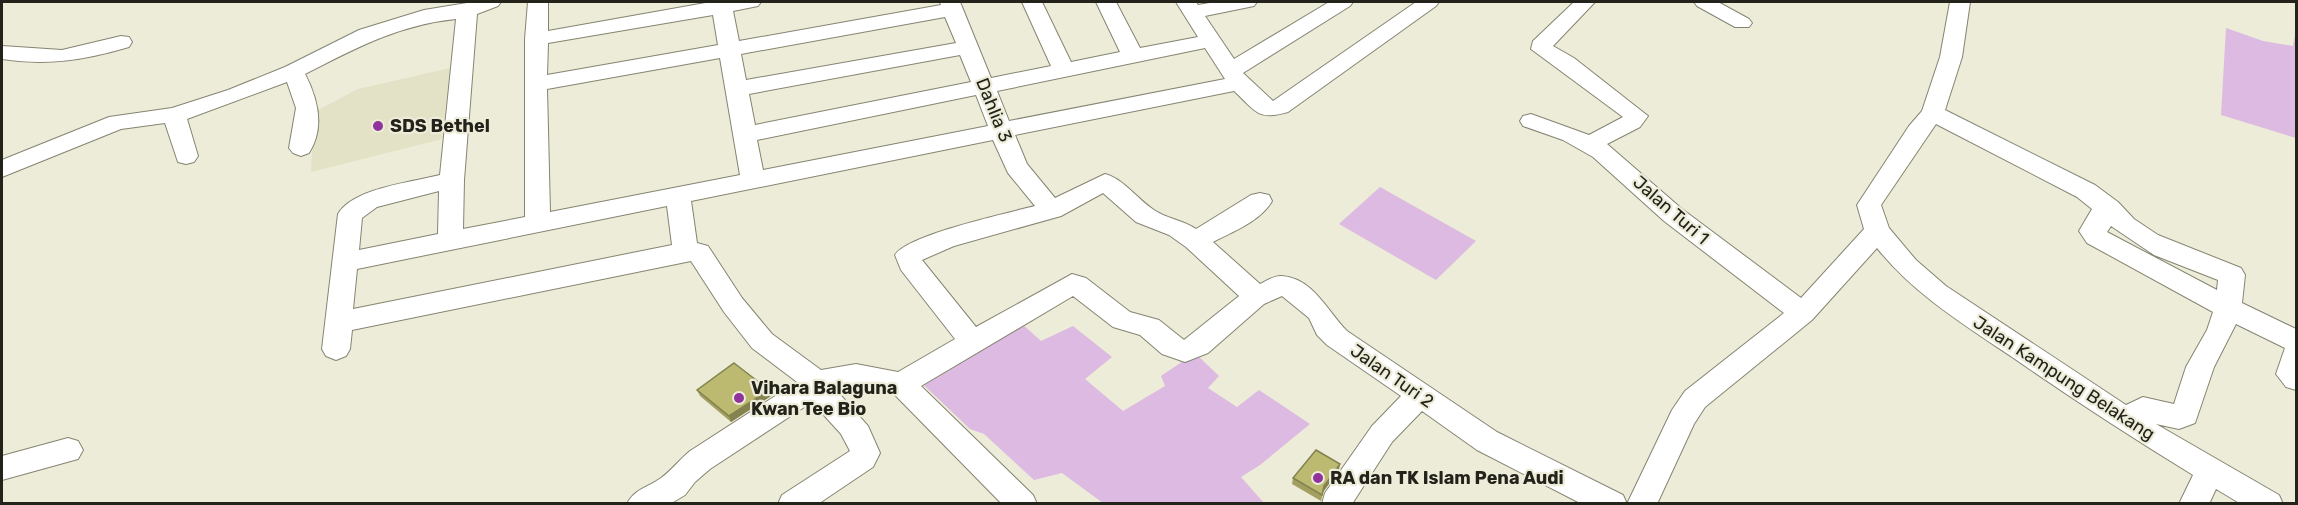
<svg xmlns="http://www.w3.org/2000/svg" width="2298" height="505" viewBox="0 0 2298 505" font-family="Rubik,sans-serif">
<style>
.built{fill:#e3e2c6}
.green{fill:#ddbae1}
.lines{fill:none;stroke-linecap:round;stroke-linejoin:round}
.minor-casing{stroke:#858471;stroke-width:2}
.minor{fill:#fff;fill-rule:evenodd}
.wall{fill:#a29f61}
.shaded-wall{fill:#84824f}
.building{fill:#bcb971;stroke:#84824f;stroke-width:1.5}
.poi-dot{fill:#90339d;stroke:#edecd8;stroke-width:2}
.labels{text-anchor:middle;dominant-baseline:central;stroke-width:4.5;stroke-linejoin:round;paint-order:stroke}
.street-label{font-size:18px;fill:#23231c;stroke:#edecd8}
.poi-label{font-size:18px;font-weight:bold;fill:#23231c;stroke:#edecd8;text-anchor:start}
</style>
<rect width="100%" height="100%" fill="#edecd8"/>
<polygon class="built" points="450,68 442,139 311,172 314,112 358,89"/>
<g class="green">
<polygon points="2226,28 2263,41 2293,46 2296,30 2296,138 2221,115"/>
<polygon points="1380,187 1476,241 1436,280 1339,224"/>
<polygon points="1012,315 1041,341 1073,326 1112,357 1085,379 1123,411 1165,386 1161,376 1195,353 1219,376 1208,388 1237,407 1259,390 1310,424 1260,465 1241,477 1264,503 1103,503 1062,473 1034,480 984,434 970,429 912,374"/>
</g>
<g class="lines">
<defs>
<g id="minor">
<path d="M473,2h28l-3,4 -21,8 -13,166 -1,49 62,-12v-178l3,-37h20v29l163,-29h50l-3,4 -25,5 6,30 202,-36 -1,-3h20l31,76 60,-12 -29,-64h20l29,60 49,-10 -24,-50h20l24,46 58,-11 -22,-35h20l2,3 17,-3h42l-3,4 -49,10 29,43 95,-57h24l-3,4 -107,67 30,28 143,-99h23l-3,4 -148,106c-31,9 -32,-1 -54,-21l-219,44 12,29 28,34 50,-24c19,5 32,25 49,36 13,9 29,10 42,19l55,-34 9,-2 9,2 3,6c-11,20 -40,31 -59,41l47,42c6,-3 15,-9 22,-8 31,2 46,36 65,55l150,101 126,63 4,9h-45l-105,-54 -55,-39 -30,31 -40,62h-30l3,-11 47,-67 29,-30 -74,-51 -10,-10 -8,-17 -27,-22 -18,8 -56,49 -23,9 -23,-8 -22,-19 -27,-8 -40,-31 -152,90 112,109 4,9h-35l-109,-111 -37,-7 -20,4 32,36 12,27 -7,14 -55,37h-40l4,-9 68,-44 -9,-17 -29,-32 -102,67 -15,13 -10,13 -15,9h-43c7,-15 22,-17 34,-26 10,-7 19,-19 29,-27l107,-69 -45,-34 -28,-36 -33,-51 -339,69 -2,19 -4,7 -10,4 -10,-4 -4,-7 16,-135c15,-26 75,-32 102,-39l16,-156c-58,6 -100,29 -151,55 13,25 20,54 4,79l-8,3 -8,-3 -4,-5 7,-40 -9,-26 -100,37 11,37 -4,6 -8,2 -8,-2 -13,-39 -44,6 -119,48v-17l107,-43 63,-9 56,-18 57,-23 74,-37 65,-20zM713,15l5,30 -171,30 1,-32zM945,17l11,26 -210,37 -5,-26zM1205,48l20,31 -216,42 -12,-30zM960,55l11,27 -216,43 -6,-31zM720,58l20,117 -190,37 -3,-123zM976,95l12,31 -225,44 -6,-30zM993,140l15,33 27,33c-27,7 -128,29 -140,49l6,15 54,69 -57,33 -42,-8 -35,6 -49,-36 -30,-36 -34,-52 -11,-3 -6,-42zM439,191l-1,43 -79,16 3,-32 15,-11zM1103,193l33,29 33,13 17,12 53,49 -55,44 -25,-20 -29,-8 -44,-34 -14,-4 -96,53 -54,-67 32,-14 107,-30zM667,206l5,39 -319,64 4,-40z"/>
<path d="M1574,2h21l-42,44 21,12 74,58 -8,11 -33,17 75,65 119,89 63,-69 -7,-24 52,-79 13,-15 18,-54 10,-55h20l-8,55 -17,53 150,75 23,17 16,17 24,16 83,33 4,7 -3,28 54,26v61l-10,-3 -10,-13 9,-26 -49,-24 -22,43 -19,56 -16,6 -23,-5 123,71 4,9h-42l-25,-15 -7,15h-30l14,-29c-62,-38 -122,-77 -181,-118 -49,-33 -98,-63 -135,-109l-65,72 -107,87 -11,17 -37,80h-30l45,-94 13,-19 99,-78 -120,-92 -71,-64 -30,-17 -40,-14 -3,-5 3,-5 8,-2 58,21 34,-18 -92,-68 2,-8zM1936,124l141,73 15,12 -13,22 8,12 126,69 -6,18 -21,37 -12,37 -31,-7 -17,8 -180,-119 -30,-26 -27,-32 -8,-23zM2111,226l43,29 64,25 -1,10 -110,-58z"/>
<polygon points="1694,2 1718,2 1749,19 1752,23 1749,27 1735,27 1697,6"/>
<path d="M121,36l8,1 3,5 -3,5c-44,13 -82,19 -127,12v-13l60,4z"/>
<polygon points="68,438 78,441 83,450 78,459 2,480 2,456"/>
</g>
</defs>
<use href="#minor" class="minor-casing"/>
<use href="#minor" class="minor"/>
</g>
<g class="wall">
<polygon points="697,390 769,390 771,396 731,422 700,396"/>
<polygon points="1339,470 1323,492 1321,501 1292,484 1293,478"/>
</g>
<g class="shaded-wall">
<polygon points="769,390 771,396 731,422 729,416"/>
<polygon points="1340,464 1339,470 1323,492 1321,501 1324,486"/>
</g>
<g class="building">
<polygon points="734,363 769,390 729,416 697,390"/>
<polygon points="1316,450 1340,464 1324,486 1322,495 1293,478"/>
</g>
<g class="poi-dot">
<circle cx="378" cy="126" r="6"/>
<circle cx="739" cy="398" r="6"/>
<circle cx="1318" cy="478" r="6"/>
</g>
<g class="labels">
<g class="street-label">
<text transform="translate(994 110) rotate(68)">Dahlia 3</text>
<text transform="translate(1671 210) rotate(41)">Jalan Turi 1</text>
<text transform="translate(1392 376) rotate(35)">Jalan Turi 2</text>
<text transform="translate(2064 378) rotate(33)">Jalan Kampung Belakang</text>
</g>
<g class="poi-label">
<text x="390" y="126">SDS Bethel</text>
<text x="751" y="388">Vihara Balaguna<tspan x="751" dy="21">Kwan Tee Bio</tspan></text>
<text x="1330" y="478">RA dan TK Islam Pena Audi</text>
</g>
</g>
<rect width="2298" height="505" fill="none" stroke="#23231c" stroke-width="6"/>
</svg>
